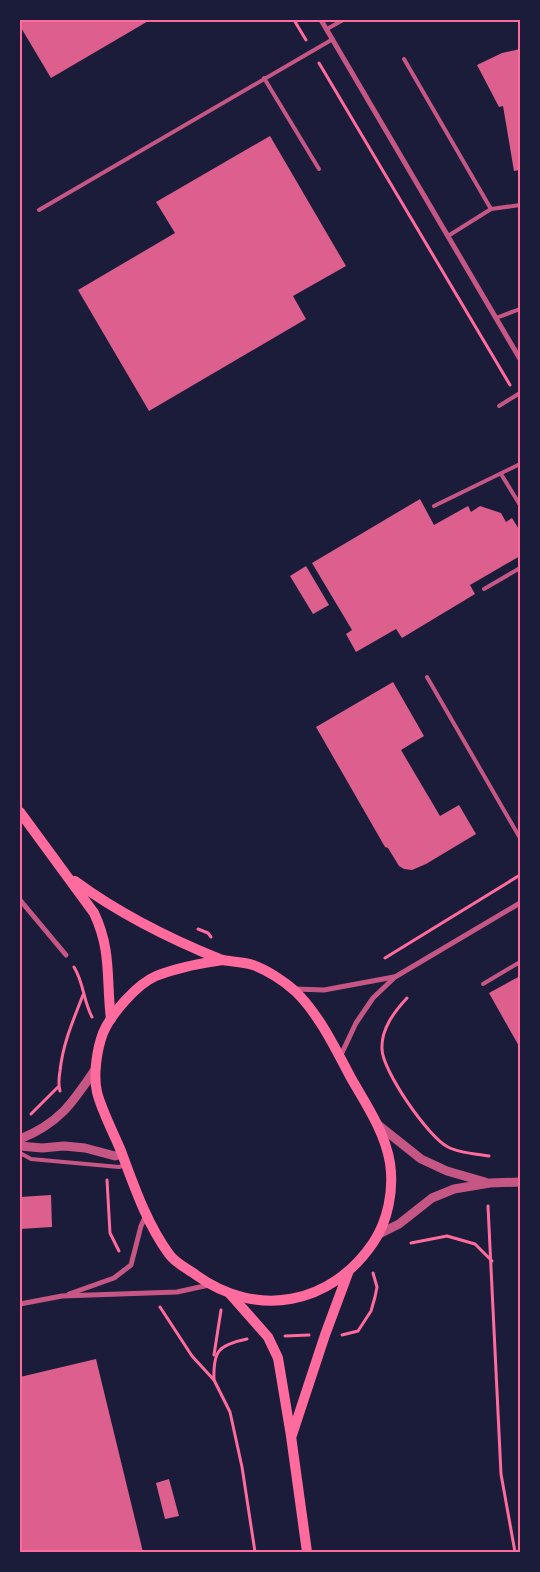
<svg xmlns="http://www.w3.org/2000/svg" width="540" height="1572" viewBox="0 0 540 1572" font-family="Helvetica,sans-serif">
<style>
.building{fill:#dd5f8e}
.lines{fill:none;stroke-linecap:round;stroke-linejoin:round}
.path{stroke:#ff6b9d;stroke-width:3}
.service{stroke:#c65784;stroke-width:4}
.minor{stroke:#c65784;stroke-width:5}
.tertiary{stroke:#c65784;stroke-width:9}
.secondary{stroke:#ff6b9d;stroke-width:10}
.neatline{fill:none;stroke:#ff6b9d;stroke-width:2}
</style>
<rect width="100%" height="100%" fill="#1b1b3a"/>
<g class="building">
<polygon points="20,20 150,20 51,78 20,26"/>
<polygon points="520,49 520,170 514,171 503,106 499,107 477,65 502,53"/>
<polygon points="270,136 346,266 293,296 306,319 149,411 78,290 175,233 156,202"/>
<polygon points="420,499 434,525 468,506 471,512 480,506 501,513 506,522 512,518 520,531 520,556 470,585 475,594 402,638 396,629 356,652 346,634 352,630 312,563"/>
<polygon points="306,566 329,605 313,614 290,576"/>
<polygon points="393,682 424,736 401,750 440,816 459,805 476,834 426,864 412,870 404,869 399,866 388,848 385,847 316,727"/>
<polygon points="520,976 520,1048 489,993"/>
<polygon points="51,1195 52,1227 20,1229 20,1197"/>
<polygon points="96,1359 143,1552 20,1552 20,1377"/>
<polygon points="169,1479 179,1516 165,1519 156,1483"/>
</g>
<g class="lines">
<g class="path">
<polyline points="294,20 306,40"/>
<polyline points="319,63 510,385"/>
<polyline points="198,929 208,933 211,937"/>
<polyline points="385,958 520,875"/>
<path d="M74,967c10,16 9,33 18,50"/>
<path d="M407,998c-13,14 -26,31 -25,51 0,21 46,88 66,98 11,6 28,7 41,9"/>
<path d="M60,1091c-2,-7 -1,-14 0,-20 3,-28 13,-50 23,-76"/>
<polyline points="31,1114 58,1087"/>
<polyline points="107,1180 110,1233 119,1251"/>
<polyline points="488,1206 501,1474 515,1552"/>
<polyline points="411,1243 447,1236 475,1244 492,1261"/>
<polyline points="160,1307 192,1356 214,1380 230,1412 242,1467 255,1552"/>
<polyline points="342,1335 358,1331 371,1311 375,1297 377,1287 373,1273"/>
<polyline points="285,1336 309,1335"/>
<polyline points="214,1355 221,1310"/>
<path d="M214,1380c-1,-29 4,-35 33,-41"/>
</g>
<g class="service">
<polyline points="327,29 343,20"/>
<polyline points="404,59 491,209"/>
<polyline points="264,78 319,169"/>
<polyline points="39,210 333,39"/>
<polyline points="448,236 491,209 520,205"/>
<polyline points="496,318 520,309"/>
<polyline points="499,406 520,393"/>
<polyline points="501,474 520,505"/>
<polyline points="434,506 520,464"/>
<polyline points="484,589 520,568"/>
<polyline points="427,677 520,838"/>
<polyline points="483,984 520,962"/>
<polyline points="20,1153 31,1159 119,1167 125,1165"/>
</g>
<g class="minor">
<polyline points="321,20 520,359"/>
<polyline points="20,900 66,955"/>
<polyline points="294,989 324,990 394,977"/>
<polyline points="340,1057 356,1023 373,998 395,977 520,903"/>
<polyline points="69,1294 114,1278 131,1265 141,1226 146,1215"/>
<polyline points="20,1304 62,1296 177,1292 209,1285"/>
</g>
<g class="tertiary">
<polyline points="377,1124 421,1159 447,1171 485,1182"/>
<path d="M20,1139c40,-16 53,-37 76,-71"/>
<polyline points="20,1146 42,1148 64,1146 85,1148 115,1156 122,1154"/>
<polyline points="379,1234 399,1224 432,1198 454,1189 490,1183 520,1182"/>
</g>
<g class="secondary">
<path d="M20,812l74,101c18,38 12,66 17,106"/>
<path d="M75,881c46,34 95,58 147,79"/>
<path d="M223,960c10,2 21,2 30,5 14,5 31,16 42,26 24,23 40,57 56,87 15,26 34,54 39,85 4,27 -2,58 -17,80 -42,62 -116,76 -177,32 -8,-6 -21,-12 -27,-21 -22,-30 -35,-68 -48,-103 -7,-17 -20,-42 -24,-59 -4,-17 0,-43 6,-59 8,-19 34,-49 53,-57 22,-9 44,-12 67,-16z"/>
<polyline points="230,1294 268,1337 278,1358 291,1436 307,1552"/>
<polyline points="292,1435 325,1335 348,1273"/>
</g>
</g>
<rect width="540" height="1572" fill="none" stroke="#1b1b3a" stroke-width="42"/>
<rect x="21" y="21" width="498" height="1530" class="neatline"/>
</svg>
